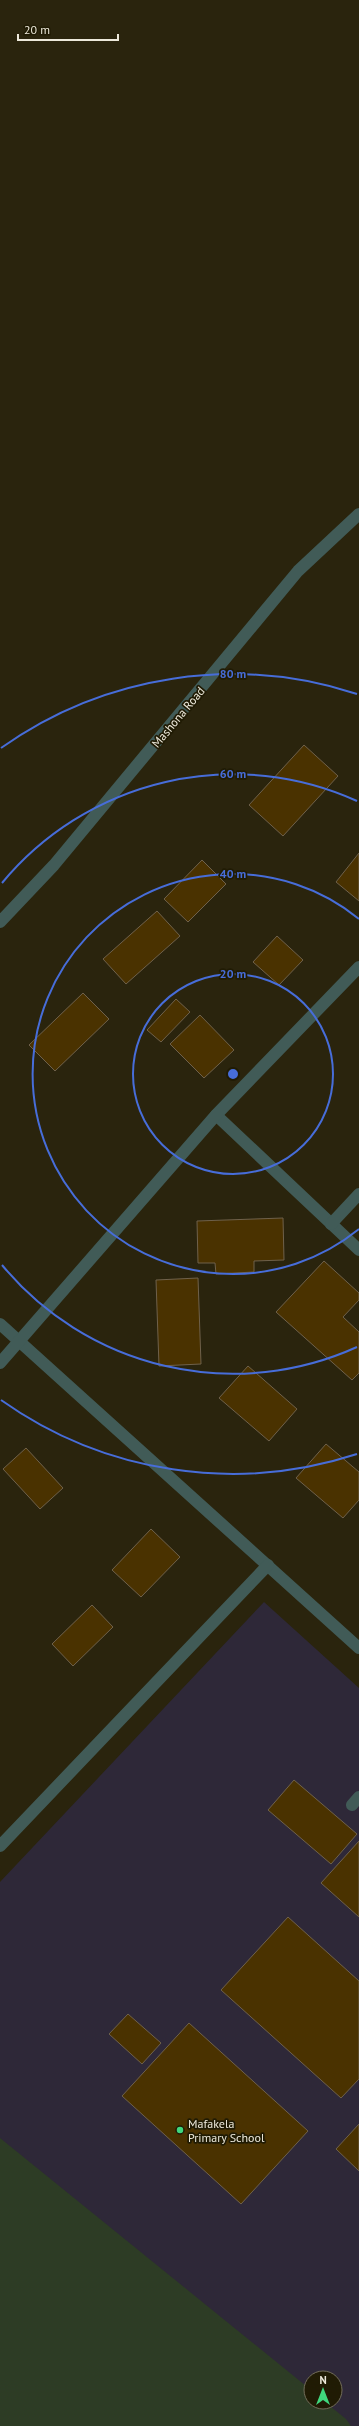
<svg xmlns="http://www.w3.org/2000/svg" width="359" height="2426" viewBox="0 0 359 2426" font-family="'PT Sans',sans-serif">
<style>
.education{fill:#2e2838;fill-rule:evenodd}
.green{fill:#2d3c25}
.building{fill:#4a3200;stroke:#6f614b}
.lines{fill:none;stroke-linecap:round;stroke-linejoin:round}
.minor{stroke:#415b57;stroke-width:12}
.ring{fill:none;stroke:#476dd9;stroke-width:2}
.poi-dot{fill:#3fd77d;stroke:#201b04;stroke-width:1.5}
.labels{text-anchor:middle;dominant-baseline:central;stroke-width:3.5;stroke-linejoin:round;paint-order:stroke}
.street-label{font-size:12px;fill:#ede9db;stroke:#201b04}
.poi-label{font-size:12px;fill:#ede9db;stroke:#201b04;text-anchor:start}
.centre{fill:#476dd9;stroke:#201b04;stroke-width:2}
.ring-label{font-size:12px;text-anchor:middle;font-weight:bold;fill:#476dd9;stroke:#201b04;stroke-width:3.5;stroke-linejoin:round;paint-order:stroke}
</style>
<rect width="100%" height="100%" fill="#2a240d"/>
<path class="education" d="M264,1602l95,86v738h-359v-544zM311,2378h24v24h-24z"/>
<polygon class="green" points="0,2138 311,2390 311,2402 325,2402 346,2419 351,2426 0,2426"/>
<g class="building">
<polygon points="304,745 338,776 283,836 249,805"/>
<polygon points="359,853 359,901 336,882"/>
<polygon points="202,860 226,884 188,922 164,899"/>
<polygon points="157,911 180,936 126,984 103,959"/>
<polygon points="277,936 303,960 279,985 253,962"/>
<polygon points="83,993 109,1019 55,1071 29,1045"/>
<polygon points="176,999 190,1012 161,1042 147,1030"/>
<polygon points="200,1015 234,1050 204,1078 170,1044"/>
<polygon points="283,1218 284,1260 254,1261 254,1272 216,1274 215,1263 198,1263 197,1221"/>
<polygon points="324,1261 359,1293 359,1300 343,1317 359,1332 359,1373 352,1380 276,1312"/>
<polygon points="198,1278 201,1364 159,1366 156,1280"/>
<polygon points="248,1366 297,1409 269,1441 219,1398"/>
<polygon points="326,1444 359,1472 359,1500 343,1518 296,1478"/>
<polygon points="26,1448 63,1488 40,1509 3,1469"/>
<polygon points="151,1529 180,1557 141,1597 112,1570"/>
<polygon points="92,1605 113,1627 73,1666 52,1644"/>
<polygon points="294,1780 357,1834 331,1864 268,1810"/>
<polygon points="359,1841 359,1917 321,1883"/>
<polygon points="288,1917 359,1981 359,2079 341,2098 221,1990"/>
<polygon points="128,2014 161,2043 142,2064 109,2034"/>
<polygon points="189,2023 308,2131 241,2204 122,2096"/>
<polygon points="359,2124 359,2171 336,2149"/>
</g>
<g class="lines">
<g class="minor">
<polyline points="0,922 54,865 298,571 359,514"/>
<polyline points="216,1115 359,1250"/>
<polyline points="331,1224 359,1194"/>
<polyline points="0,1324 359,1648"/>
<polyline points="0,1363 216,1115 359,967"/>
<polyline points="352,1805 359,1797"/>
<polyline points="0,1846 268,1565"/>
</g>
</g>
<g class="ring">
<circle cx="233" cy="1074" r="100"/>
<path d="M359 1229A200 200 0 1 1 359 919"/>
<path d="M357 1347A300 300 0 0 1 2 1265M2 883A300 300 0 0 1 357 801"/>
<path d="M357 1454A400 400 0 0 1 1 1400M1 748A400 400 0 0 1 357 694"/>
</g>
<circle class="poi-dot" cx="180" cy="2130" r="4"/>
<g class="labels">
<g class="street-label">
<text transform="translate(178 717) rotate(-50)">Mashona Road</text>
</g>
<g class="poi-label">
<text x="188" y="2123">Mafakela<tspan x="188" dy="14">Primary School</tspan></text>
</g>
</g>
<circle cx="233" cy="1074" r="6" class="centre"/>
<g class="ring-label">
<text x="233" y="678">80 m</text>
<text x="233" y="778">60 m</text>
<text x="233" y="878">40 m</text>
<text x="233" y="978">20 m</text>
</g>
<g transform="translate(323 2390)"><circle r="19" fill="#201b04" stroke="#726d5a"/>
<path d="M0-3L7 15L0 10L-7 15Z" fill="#3fd77d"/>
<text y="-6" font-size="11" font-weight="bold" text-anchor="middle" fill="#ede9db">N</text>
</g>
<path d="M18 34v6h100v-6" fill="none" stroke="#ede9db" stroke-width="2"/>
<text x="24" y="34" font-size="12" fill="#ede9db" stroke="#201b04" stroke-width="3" paint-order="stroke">20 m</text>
</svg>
